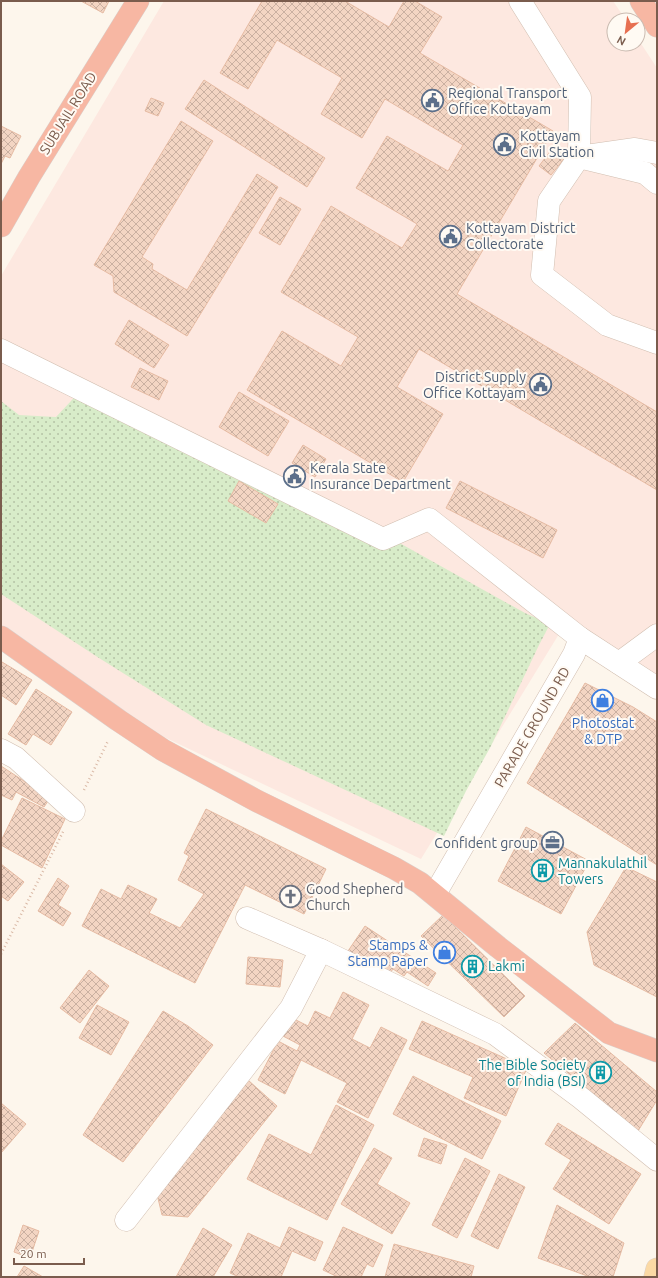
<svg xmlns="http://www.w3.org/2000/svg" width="658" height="1278" viewBox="0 0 658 1278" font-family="Ubuntu,sans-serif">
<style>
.commercial{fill:#fde8e0}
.green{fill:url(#green-dots)}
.building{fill:url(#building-cross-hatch);stroke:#e6bba3}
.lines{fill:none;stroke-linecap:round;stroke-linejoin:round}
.minor-casing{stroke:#d1beb0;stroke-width:23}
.major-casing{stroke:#dad1cd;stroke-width:23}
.highway-casing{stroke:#dad1cd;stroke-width:23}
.path{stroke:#d9b8a5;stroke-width:2.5;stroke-dasharray:1 3;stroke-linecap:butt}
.minor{stroke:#fff;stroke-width:22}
.major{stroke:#fbd9a5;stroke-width:22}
.highway{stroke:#f7b7a3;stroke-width:22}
.labels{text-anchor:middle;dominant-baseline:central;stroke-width:4;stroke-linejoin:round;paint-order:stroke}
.service-label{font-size:14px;fill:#4e5e75;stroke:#fffaf3;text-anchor:start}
.street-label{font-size:14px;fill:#7a5c4d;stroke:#fffaf3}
.shop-label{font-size:14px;fill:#366cbe;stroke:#fffaf3}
.culture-label{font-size:14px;fill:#0d838f;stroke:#fffaf3;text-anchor:start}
.worship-label{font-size:14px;fill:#5b616d;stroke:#fffaf3;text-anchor:start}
</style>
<defs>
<pattern id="green-dots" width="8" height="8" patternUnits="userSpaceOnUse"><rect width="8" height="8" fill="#d8ecc9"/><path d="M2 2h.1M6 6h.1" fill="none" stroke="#b4c2a5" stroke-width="1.8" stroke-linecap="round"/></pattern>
<pattern id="building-cross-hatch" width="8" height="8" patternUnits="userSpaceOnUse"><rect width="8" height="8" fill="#f3d5c3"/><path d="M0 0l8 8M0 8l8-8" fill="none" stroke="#cab0a1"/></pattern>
</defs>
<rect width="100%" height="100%" fill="#fdf6ec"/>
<polygon class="commercial" points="164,1 613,1 626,20 614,20 614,44 638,44 638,39 657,68 657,678 567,621 421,859 164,737 1,628 1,276"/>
<polygon class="green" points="85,386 353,517 525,613 550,624 539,645 491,746 466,791 444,836 206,725 99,658 1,594 1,401 19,415 56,417"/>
<g class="building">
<polygon points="81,1 109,1 103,13"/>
<polygon points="262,1 345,1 389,27 404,1 415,1 442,17 420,53 553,131 457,294 657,412 657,490 419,349 397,387 443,414 403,482 247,390 282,331 341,366 358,337 281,292 331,206 402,248 417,224 356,188 387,136 448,171 463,145 385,99 362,138 321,114 342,78 277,40 248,89 220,73"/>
<polygon points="204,80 325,158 307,187 185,109"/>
<polygon points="151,98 164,103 158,116 145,111"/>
<polygon points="181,121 213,141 142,257 153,264 152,269 187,290 257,174 278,187 187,336 114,292 113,276 94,265"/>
<polygon points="1,126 21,136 10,158 5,156 1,164"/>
<polygon points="555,145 568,154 551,175 539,166"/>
<polygon points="280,197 301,209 280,245 259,233"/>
<polygon points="129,320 169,345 154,368 115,344"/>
<polygon points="140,368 168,381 159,400 131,387"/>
<polygon points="239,392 289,421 268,456 219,427"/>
<polygon points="303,445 326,459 315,477 292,463"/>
<polygon points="239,481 278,504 266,523 228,501"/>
<polygon points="460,481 557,530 543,558 446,508"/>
<polygon points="2,662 32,680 16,705 1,695 1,664"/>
<polygon points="585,683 633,707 657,722 657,865 527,783"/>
<polygon points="36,689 72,712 51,745 33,734 26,745 8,734"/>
<polygon points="1,766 50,798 44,807 16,792 12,800 1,795"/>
<polygon points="22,798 65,819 42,868 1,845 1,841"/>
<polygon points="206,809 326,869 304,914 245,885 195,983 82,926 101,889 121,899 128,885 157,899 149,913 180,928 204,894 178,880 189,856 184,853"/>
<polygon points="526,827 589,861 561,914 498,881"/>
<polygon points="1,864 24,882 8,901 1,896"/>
<polygon points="626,867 657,882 657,997 594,965 587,932"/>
<polygon points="58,878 69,886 58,905 71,913 63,926 38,911"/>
<polygon points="443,915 525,996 504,1017 421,936"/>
<polygon points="365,926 436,973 428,986 407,972 404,976 393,969 387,977 348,951"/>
<polygon points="248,957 283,960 280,987 246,984"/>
<polygon points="89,970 109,986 80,1023 60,1008"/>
<polygon points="343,992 369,1005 352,1039 370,1048 381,1027 407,1040 368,1118 337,1102 347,1083 301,1060 285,1094 258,1080 278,1041 297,1051 300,1045 283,1036 292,1018 308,1026 315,1011 330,1018"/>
<polygon points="97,1005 129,1022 111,1055 79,1038"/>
<polygon points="163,1011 188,1026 213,1045 123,1162 83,1135"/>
<polygon points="422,1021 527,1068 506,1116 464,1098 473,1077 409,1049"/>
<polygon points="575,1023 657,1092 657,1100 638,1131 544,1053"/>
<polygon points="413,1076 501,1121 482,1159 393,1114"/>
<polygon points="248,1080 277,1106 188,1217 162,1215 156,1190"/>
<polygon points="1,1103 26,1124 1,1153"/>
<polygon points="336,1105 374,1125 327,1220 247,1179 269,1134 311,1155"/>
<polygon points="558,1123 641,1174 609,1224 553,1189 571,1160 545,1144"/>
<polygon points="424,1138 447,1145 441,1164 418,1156"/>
<polygon points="374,1148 392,1158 377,1184 410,1203 392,1234 341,1204"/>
<polygon points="465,1158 490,1171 457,1238 432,1225"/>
<polygon points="499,1174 525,1187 498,1249 471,1236"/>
<polygon points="557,1205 624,1243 613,1277 590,1277 538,1258"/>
<polygon points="23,1225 39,1231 30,1258 14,1252"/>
<polygon points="289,1227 323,1242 315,1261 292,1251 281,1277 239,1277 230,1273 248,1233 280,1248"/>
<polygon points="343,1227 383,1245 373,1267 367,1264 361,1277 338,1277 323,1270"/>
<polygon points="203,1228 232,1245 213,1277 176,1277"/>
<polygon points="394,1244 474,1266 471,1277 385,1277"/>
<polygon points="24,1266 43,1277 17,1277"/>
</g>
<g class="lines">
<defs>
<g id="minor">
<polyline points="520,1 580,97 579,157 635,149 657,153"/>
<polyline points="657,183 645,173 579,157 549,201 542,275 607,325 657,343"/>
<polyline points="1,350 383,539 429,519 580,638"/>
<polyline points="619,663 657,635"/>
<polyline points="1,750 16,758 74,811"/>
<polyline points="435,894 574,654 580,638 657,688"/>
<polyline points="247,918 321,950"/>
<polyline points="126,1220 291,1008 321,950 495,1034 581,1098 657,1160"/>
</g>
<polyline id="major" points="655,1277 657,1269"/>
<g id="highway">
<polyline points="641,1 657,26"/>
<polyline points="1,226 29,177 138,1"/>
<polyline points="1,637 118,720 163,750 257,801 394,868 420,883 498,947 609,1033 657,1051"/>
</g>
</defs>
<use href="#minor" class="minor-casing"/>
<use href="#major" class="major-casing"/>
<use href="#highway" class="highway-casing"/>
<g class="path">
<polyline points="84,790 108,741"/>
<polyline points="1,954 64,830"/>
</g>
<use href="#minor" class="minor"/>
<use href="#major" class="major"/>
<use href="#highway" class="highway"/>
</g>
<defs>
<symbol id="civic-ring" viewBox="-11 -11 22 22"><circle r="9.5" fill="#fffaf3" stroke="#5c6f8a" stroke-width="1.5"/><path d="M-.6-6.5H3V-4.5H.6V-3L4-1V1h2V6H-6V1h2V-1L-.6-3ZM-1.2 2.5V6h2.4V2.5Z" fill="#5c6f8a"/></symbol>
<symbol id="shop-ring" viewBox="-11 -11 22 22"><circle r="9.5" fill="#fffaf3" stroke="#3f7fe0" stroke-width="1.5"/><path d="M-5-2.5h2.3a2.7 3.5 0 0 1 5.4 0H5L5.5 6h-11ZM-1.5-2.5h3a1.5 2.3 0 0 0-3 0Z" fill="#3f7fe0"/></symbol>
<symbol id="office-ring" viewBox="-11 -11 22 22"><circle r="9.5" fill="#fffaf3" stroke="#5c6f8a" stroke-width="1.5"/><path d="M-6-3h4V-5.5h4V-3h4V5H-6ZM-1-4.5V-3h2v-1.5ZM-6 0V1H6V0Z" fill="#5c6f8a"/></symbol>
<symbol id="building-ring" viewBox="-11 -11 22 22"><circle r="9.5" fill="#fffaf3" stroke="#0f9aa8" stroke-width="1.5"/><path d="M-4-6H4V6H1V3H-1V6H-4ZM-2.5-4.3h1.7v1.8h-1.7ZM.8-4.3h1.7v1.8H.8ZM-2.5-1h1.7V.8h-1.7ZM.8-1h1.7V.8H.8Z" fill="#0f9aa8"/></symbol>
<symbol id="church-ring" viewBox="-11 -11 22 22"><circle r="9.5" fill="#fffaf3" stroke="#6b7280" stroke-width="1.5"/><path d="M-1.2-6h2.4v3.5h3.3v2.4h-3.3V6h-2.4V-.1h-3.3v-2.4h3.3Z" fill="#6b7280"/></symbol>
</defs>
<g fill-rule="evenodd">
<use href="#civic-ring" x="420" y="88" width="25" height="25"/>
<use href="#civic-ring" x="492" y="132" width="25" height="25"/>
<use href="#civic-ring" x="438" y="224" width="25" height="25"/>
<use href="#civic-ring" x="528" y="372" width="25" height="25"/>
<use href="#civic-ring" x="282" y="464" width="25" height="25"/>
<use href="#shop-ring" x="590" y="688" width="25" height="25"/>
<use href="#office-ring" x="540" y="830" width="25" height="25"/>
<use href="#building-ring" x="530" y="858" width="25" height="25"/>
<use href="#church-ring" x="278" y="884" width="25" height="25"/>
<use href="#shop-ring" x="432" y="940" width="25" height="25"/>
<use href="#building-ring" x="460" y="954" width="25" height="25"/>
<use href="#building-ring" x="588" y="1060" width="25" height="25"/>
</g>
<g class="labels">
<g class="service-label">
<text x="448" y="93">Regional Transport<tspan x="448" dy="16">Office Kottayam</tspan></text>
<text x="520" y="136">Kottayam<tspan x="520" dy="16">Civil Station</tspan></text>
<text x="466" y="228">Kottayam District<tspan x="466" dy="16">Collectorate</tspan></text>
<text x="526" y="377" text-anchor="end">District Supply<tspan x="526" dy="16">Office Kottayam</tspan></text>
<text x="310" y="468">Kerala State<tspan x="310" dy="16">Insurance Department</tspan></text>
<text x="538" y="843" text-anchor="end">Confident group</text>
</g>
<g class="street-label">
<text transform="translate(68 113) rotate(-58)">SUBJAIL ROAD</text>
<text transform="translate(532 727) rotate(-60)">PARADE GROUND RD</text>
</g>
<g class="shop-label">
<text x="603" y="723">Photostat<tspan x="603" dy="16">&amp; DTP</tspan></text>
<text x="428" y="945" text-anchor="end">Stamps &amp;<tspan x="428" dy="16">Stamp Paper</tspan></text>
</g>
<g class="culture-label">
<text x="558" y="863">Mannakulathil<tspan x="558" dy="16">Towers</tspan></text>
<text x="488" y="966">Lakmi</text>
<text x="586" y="1065" text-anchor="end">The Bible Society<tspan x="586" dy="16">of India (BSI)</tspan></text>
</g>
<g class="worship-label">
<text x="306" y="889">Good Shepherd<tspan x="306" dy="16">Church</tspan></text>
</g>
</g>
<rect width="658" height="1278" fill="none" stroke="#7a5c4d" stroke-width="4"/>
<g transform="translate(626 32) rotate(209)"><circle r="19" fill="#fffaf3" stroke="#cabbb1"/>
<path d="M0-3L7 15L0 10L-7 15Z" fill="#e76f51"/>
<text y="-6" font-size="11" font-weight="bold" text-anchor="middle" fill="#7a5c4d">N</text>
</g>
<path d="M14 1258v6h70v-6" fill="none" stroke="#7a5c4d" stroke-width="2"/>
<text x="20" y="1258" font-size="12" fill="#7a5c4d" stroke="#fffaf3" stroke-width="3" paint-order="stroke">20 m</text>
</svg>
